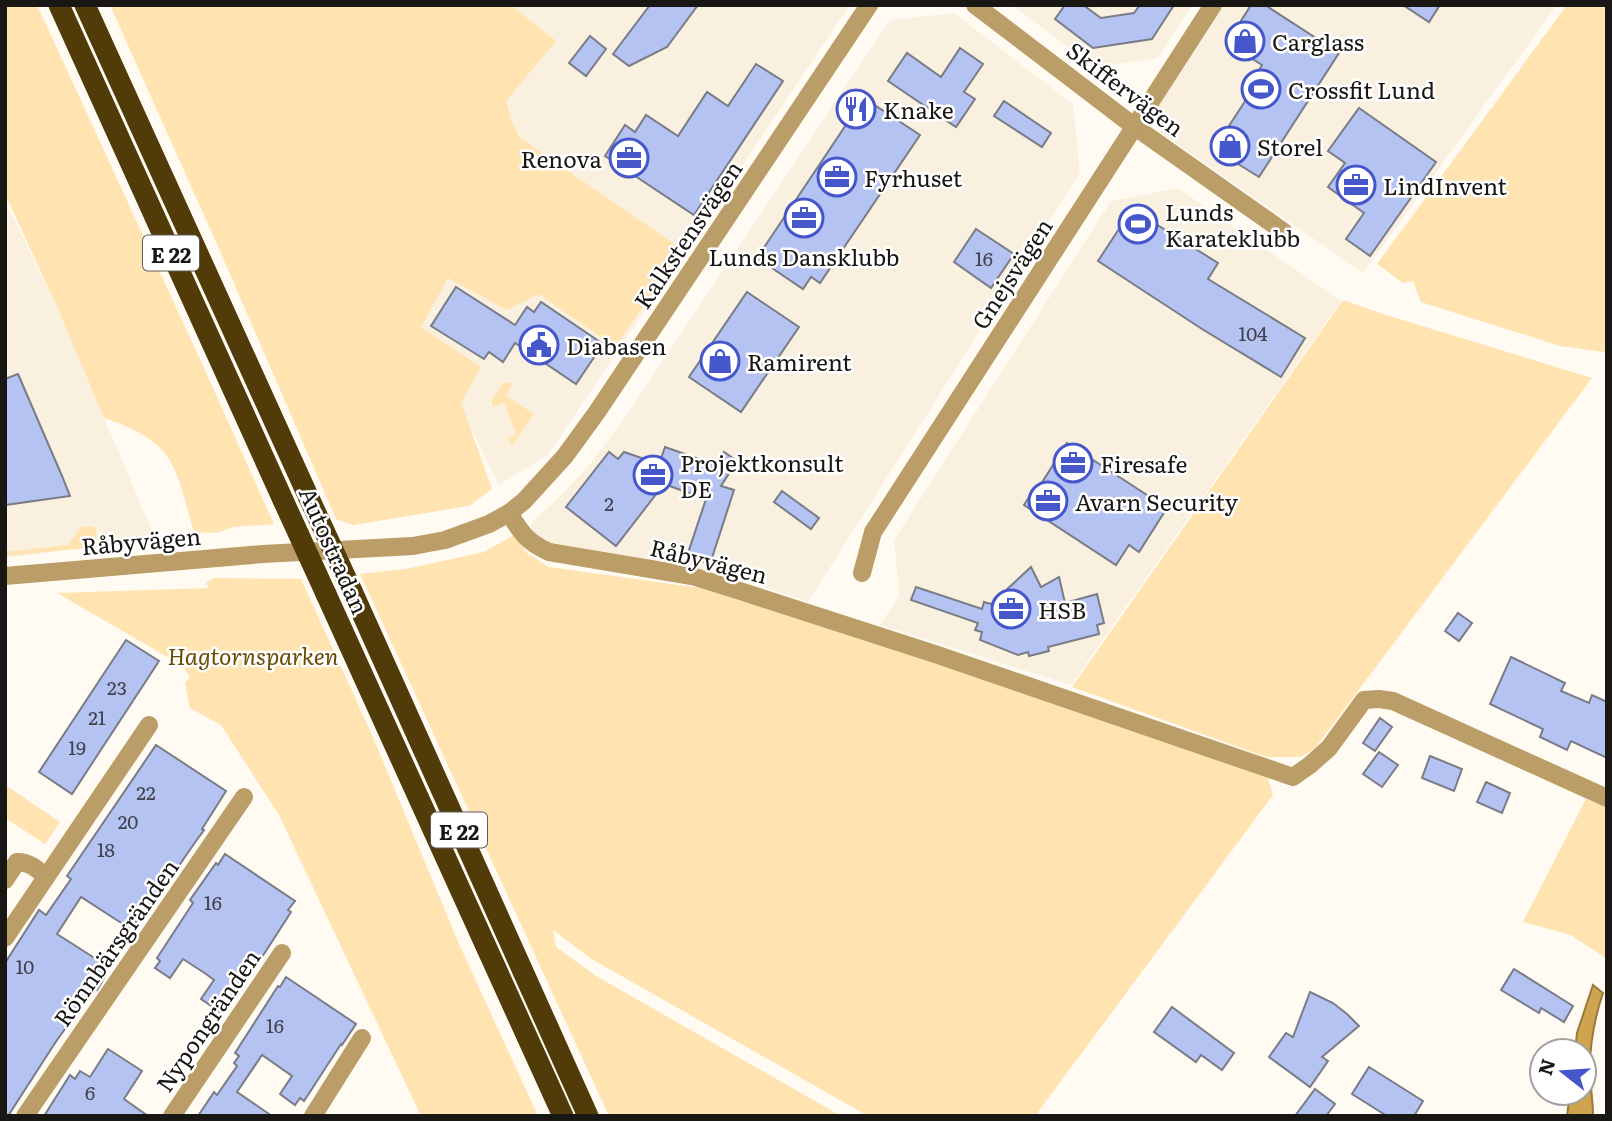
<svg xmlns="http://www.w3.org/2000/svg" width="1612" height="1121" viewBox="0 0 1612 1121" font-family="Literata,serif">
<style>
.built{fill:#faf0df}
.green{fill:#ffe3b0}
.water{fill:#cfa44f;stroke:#987a3d;stroke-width:2}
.building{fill:#b5c3f3;stroke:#797c86;stroke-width:2}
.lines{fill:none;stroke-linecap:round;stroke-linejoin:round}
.minor{stroke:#ba9d67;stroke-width:18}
.highway{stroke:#513b09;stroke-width:21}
.highway-bridge{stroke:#513b09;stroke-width:21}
.labels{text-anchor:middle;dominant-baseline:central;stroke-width:5;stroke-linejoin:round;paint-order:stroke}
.number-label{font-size:19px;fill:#40424c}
.shield{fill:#fff;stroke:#5e5d5a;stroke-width:2}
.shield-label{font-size:21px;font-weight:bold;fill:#191714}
.poi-label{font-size:23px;fill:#191714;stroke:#fff;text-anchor:start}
.street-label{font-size:23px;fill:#191714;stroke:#fff}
.park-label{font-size:23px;font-style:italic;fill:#684b05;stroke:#fff}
</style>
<rect width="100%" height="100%" fill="#fffaf2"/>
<g class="built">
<polygon points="242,5 850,5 548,455 499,485 432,348"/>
<polygon points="1012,5 1192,5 1158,58 1095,67"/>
<polygon points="1222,5 1557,5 1363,273 1161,133 1156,121 1157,109"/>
<polygon points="954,13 1073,104 1080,173 808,602 725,573 565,548 542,541 532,532 531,525 535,519 555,501 586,469 622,422 890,20"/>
<polygon points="1178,188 1341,301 1071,685 880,625 898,597 899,590 894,540 1111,201"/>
<polygon points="5,201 58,309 155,538 5,558"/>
</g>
<g class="green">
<path d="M5,5h32l167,363 70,156 -41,3 -16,6 -23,-1c-8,-25 -14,-63 -32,-82 -13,-15 -39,-26 -58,-32l-46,-109 -53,-115z"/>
<polygon points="110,5 510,5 556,41 506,101 511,120 520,138 683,250 615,347 539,294 507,310 448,278 421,327 481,367 461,402 492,489 469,506 353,525 336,519 220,251"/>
<polygon points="1567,5 1607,5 1607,348 1604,352 1560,346 1421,302 1413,281 1403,283 1377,264"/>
<polygon points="1343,300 1386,315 1592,378 1316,747 1301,757 1266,757 1072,687"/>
<polygon points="507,382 512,384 506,396 534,414 512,446 508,438 516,434 504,402 493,407 491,401 503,383"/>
<polygon points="93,526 96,529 97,547 5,556 5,552 68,545 81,527"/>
<polygon points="514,535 527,553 549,567 700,588 945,665 1267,776 1273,795 1035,1116 868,1116 590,958 553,930 556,947 596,976 841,1116 609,1116 360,574 406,569 484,552"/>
<polygon points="214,578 301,579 372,735 459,944 538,1116 421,1116 279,815 221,725 190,708 185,683 190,677 183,666 57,593 209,588 206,583"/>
<polygon points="5,785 60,822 45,844 5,818"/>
<polygon points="1586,799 1607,808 1607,959 1571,935 1523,922"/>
</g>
<path class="water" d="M1593,985l10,8c-9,27 -14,55 -13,83 1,14 3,26 3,40h-26l3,-23h14v-42h-9l2,-18z"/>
<g class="building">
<polygon points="650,5 698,5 667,47 629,66 613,54"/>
<polygon points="1065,5 1083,5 1101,18 1134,13 1140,5 1174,5 1152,39 1093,48 1055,19"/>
<polygon points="1251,5 1265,5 1339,53 1259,177 1214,149 1251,92 1247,90 1262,65 1227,43"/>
<polygon points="1403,5 1440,5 1429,22"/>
<polygon points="590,36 606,49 586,76 569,63"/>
<polygon points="960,48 983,64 964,92 975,99 956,127 888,81 907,53 941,77"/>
<polygon points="756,64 783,81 694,215 605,156 625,125 635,132 646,115 678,136 707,92 728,106"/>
<polygon points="864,98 920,135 820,283 811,277 803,289 757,258"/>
<polygon points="1004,101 1051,133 1042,147 994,116"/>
<polygon points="1359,108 1436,162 1370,256 1346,239 1364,213 1328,187 1345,163 1328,151"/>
<polygon points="1132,209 1218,263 1208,279 1305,338 1281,377 1202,329 1098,261"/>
<polygon points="976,229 1014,254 991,288 954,262"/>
<polygon points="456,287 515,325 527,307 534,312 541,302 603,344 576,384 515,343 503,362 489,352 484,359 431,326"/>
<polygon points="747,292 799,327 741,412 689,377"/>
<polygon points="18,374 62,476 70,496 5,505 5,379"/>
<polygon points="1067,443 1167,508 1139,552 1129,545 1116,565 1024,505 1031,494 1034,495"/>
<polygon points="665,447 716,465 724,452 737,461 721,486 734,490 710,564 687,556 706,499 664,484 616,546 566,507 609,452 618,459 624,452 659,464"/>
<polygon points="782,491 819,518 811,529 774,502"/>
<polygon points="1031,567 1041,587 1059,577 1065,603 1097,594 1104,623 1097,625 1099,634 1048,647 1049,651 1029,656 1028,652 1018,655 980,640 982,632 975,630 978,623 911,600 916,587 982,609 984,602 991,604"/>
<polygon points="1458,613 1472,623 1459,641 1445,631"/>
<polygon points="126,640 159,661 72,794 39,772"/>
<polygon points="1511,657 1565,683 1561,691 1589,703 1592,695 1607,702 1607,758 1571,741 1567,750 1540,737 1543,729 1490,704"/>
<polygon points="1380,718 1392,727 1375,751 1363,743"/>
<polygon points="156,745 226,791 202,829 204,830 196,841 158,896 156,895 137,923 134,921 129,928 81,897 57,934 107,966 103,973 106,975 97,990 94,988 55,1043 8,1116 5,1116 5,963 39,910 46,915 71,879 67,876"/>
<polygon points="1379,752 1398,765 1382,787 1363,774"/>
<polygon points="1430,756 1462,769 1454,791 1422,778"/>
<polygon points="1486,782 1510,793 1502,813 1477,802"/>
<polygon points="225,854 295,901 288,910 291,912 255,968 247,980 244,977 220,1012 201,999 214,980 206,974 183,959 170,978 155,968 160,961 157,958 193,903 190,900 216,863 218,865"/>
<polygon points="1514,969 1573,1006 1564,1022 1541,1008 1539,1013 1501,990"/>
<polygon points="286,977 356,1024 342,1045 341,1044 304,1101 300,1098 295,1105 280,1094 292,1076 262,1055 237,1092 272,1116 198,1116 214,1092 217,1095 237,1066 234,1063 239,1056 235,1053 278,986 280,987"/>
<polygon points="1310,992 1333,1003 1347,1014 1359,1026 1322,1057 1328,1061 1310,1087 1269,1057 1286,1033 1293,1037"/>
<polygon points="1172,1007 1234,1053 1222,1070 1201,1055 1196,1062 1154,1032"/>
<polygon points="108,1049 142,1071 124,1099 148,1116 44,1116 70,1075 75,1079 80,1071 90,1077"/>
<polygon points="1369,1067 1423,1101 1414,1116 1387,1116 1352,1094"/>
<polygon points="1315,1089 1335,1104 1326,1116 1295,1116"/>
</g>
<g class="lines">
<g class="minor">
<polyline points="975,5 1135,127 1284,232"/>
<path d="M509,513c12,20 18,29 40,39l143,24 48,15 195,63 358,123 17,-12 19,-17 35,-48 15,-1 14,2 214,97"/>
<polyline points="862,573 873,532 1213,5"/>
<polyline points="5,576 263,554 413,546 445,540 489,524 509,513 524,501 565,456 597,412 869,5"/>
<path d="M5,880l12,-18c13,0 20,7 29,15"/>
<polyline points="5,938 149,725"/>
<polyline points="25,1116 244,797"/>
<polyline points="172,1116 282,953"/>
<polyline points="313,1116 362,1038"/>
</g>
<g class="highway">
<polyline points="59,5 283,500"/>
<polyline points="85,5 309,498"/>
<polyline points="352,591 588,1116"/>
<polyline points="326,594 563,1116"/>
</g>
<g class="highway-bridge">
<polyline points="309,498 352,591"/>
<polyline points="283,500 326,594"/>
</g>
</g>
<defs>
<symbol id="shop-ring" viewBox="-11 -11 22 22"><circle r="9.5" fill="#fff" stroke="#4656cb" stroke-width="1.5"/><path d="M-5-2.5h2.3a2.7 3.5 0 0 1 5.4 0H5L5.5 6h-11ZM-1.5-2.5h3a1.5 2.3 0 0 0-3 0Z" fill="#4656cb"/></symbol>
<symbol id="stadium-ring" viewBox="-11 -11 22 22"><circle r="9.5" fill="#fff" stroke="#4656cb" stroke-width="1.5"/><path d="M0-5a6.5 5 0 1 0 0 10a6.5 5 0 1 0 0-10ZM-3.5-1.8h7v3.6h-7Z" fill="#4656cb"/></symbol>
<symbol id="restaurant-ring" viewBox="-11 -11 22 22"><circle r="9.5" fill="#fff" stroke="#4656cb" stroke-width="1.5"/><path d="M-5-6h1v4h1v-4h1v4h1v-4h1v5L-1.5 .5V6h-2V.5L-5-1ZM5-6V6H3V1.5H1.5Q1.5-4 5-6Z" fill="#4656cb"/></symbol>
<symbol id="office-ring" viewBox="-11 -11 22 22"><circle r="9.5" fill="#fff" stroke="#4656cb" stroke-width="1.5"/><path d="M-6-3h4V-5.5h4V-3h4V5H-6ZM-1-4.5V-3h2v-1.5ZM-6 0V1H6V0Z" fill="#4656cb"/></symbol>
<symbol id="civic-ring" viewBox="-11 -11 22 22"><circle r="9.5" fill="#fff" stroke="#4656cb" stroke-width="1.5"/><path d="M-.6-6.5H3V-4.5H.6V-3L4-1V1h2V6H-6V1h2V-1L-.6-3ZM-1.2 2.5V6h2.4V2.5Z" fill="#4656cb"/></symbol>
</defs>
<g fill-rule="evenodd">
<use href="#shop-ring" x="1223" y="19" width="44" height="44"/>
<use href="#stadium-ring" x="1239" y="67" width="44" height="44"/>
<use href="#restaurant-ring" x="834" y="87" width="44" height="44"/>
<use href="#shop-ring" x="1208" y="124" width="44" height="44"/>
<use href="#office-ring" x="607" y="136" width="44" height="44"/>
<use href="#office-ring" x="815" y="155" width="44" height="44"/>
<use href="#office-ring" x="1334" y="163" width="44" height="44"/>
<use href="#office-ring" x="782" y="196" width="44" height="44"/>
<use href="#stadium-ring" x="1116" y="202" width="44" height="44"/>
<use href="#civic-ring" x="517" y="323" width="44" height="44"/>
<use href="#shop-ring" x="698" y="339" width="44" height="44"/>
<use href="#office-ring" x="1051" y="441" width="44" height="44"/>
<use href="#office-ring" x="631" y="453" width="44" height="44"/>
<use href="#office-ring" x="1026" y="479" width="44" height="44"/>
<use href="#office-ring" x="989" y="587" width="44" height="44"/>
</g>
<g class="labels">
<g class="number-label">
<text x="984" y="258">16</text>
<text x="1253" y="333">104</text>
<text x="609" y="503">2</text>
<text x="117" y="687">23</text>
<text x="97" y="717">21</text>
<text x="77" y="747">19</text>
<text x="146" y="792">22</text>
<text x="128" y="821">20</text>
<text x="106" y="849">18</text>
<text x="213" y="902">16</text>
<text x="25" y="966">10</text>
<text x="275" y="1025">16</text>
<text x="90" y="1092">6</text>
</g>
<g class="shield">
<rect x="143" y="235.5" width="56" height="35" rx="5"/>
<rect x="431" y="812.5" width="56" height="35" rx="5"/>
</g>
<g class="shield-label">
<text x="171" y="253">E 22</text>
<text x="459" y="830">E 22</text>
</g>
<g class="poi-label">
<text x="1272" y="41">Carglass</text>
<text x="1288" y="89">Crossfit Lund</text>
<text x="883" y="109">Knake</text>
<text x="1257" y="146">Storel</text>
<text x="602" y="158" text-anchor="end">Renova</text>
<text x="864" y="177">Fyrhuset</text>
<text x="1383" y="185">LindInvent</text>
<text x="1165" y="211">Lunds<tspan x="1165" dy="26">Karateklubb</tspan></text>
<text x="804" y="256" text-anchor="middle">Lunds Dansklubb</text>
<text x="566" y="345">Diabasen</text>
<text x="747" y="361">Ramirent</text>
<text x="680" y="462">Projektkonsult<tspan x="680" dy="26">DE</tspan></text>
<text x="1100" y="463">Firesafe</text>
<text x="1075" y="501">Avarn Security</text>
<text x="1038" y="609">HSB</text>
</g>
<g class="street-label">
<text transform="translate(1126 88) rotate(37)">Skiffervägen</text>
<text transform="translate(687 234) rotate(-56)">Kalkstensvägen</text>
<text transform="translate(1011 273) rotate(-57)">Gnejsvägen</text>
<text transform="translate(141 540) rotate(-5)">Råbyvägen</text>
<text transform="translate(335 550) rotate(66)">Autostradan</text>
<text transform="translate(709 560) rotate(14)">Råbyvägen</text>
<text transform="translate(115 942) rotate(-55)">Rönnbärsgränden</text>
<text transform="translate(207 1020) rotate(-56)">Nypongränden</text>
</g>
<g class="park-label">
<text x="253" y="655">Hagtornsparken</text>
</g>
</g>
<rect width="1612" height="1121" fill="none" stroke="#191714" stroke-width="14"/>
<g transform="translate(1563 1072) rotate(287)"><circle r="33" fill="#ffffff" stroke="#a3a2a1" stroke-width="2"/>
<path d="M0-5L12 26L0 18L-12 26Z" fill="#4656cb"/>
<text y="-10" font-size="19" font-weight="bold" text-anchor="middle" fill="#191714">N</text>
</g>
</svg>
